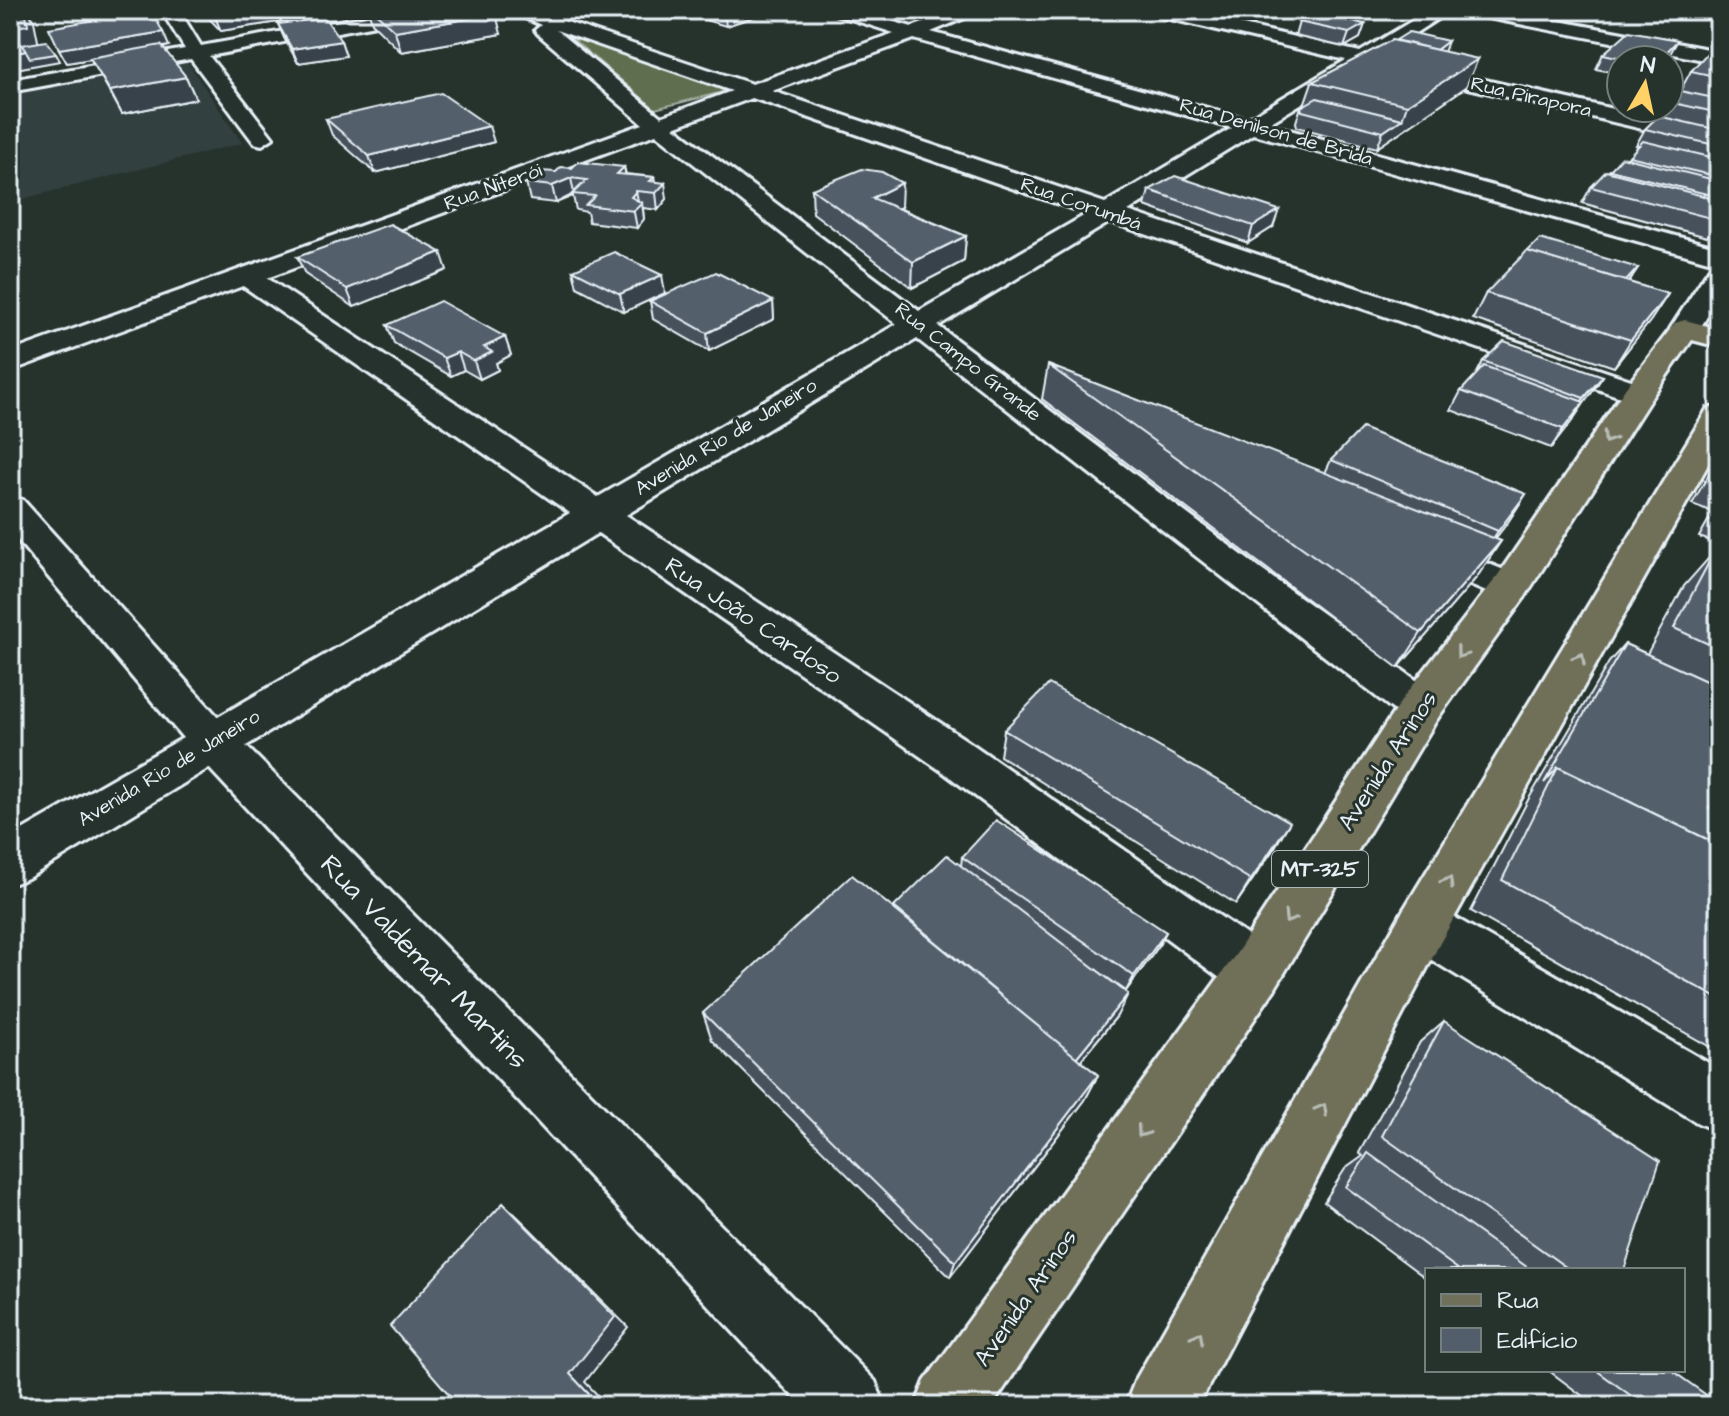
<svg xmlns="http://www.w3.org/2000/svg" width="1729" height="1416" viewBox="0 0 1729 1416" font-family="'Architects Daughter',sans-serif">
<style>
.built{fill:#334040}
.green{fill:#5f6e50;stroke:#a4b0a4;stroke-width:2}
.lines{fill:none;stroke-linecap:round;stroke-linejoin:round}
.street-casing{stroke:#e8f1f8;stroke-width:6}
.secondary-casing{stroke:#e8f1f8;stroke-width:6}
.primary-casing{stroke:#e8f1f8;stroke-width:6}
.street{fill:#26332d;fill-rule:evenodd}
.secondary{fill:#26332d;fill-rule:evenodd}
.primary{fill:#706f59;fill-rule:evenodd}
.wall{fill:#47515c;stroke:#e8f1f8;stroke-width:2}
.shaded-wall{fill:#39424b;stroke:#e8f1f8;stroke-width:2}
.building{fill:#525e6b;stroke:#e8f1f8;stroke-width:2}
.oneway{stroke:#b8bdb8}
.labels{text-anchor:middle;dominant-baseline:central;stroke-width:6;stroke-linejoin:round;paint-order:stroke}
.far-street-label{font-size:20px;fill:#e8f1f8;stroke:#26332d}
.shield{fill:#26332d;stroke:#aeb8bb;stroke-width:2}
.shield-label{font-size:22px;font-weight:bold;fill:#e8f1f8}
.street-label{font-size:24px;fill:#e8f1f8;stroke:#26332d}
.near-street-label{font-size:28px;fill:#e8f1f8;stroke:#26332d}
</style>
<rect width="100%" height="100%" fill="#26332d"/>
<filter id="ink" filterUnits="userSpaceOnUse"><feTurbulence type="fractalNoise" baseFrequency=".0125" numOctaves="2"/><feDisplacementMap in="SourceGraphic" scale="16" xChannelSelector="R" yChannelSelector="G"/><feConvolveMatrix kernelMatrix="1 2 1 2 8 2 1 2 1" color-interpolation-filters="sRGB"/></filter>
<g filter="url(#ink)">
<polygon class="built" points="186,60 242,143 10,202 10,88"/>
<polygon class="green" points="564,32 731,90 655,109"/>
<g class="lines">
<defs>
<g id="street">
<polygon points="161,10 179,10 201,46 401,10 439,10 430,15 209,56 273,138 262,145 254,143 191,59 10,92 10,80 185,49"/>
<path d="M520,10h11l221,74 142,-51 -72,-23h29l61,17 47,-17h25l-53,22 316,87 99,-59 -197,-46 -3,-4h32l182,42 70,-42h21l-71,46 339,77v14l-353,-83 -98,60 451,124v16l-466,-130 -125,77 521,175 5,7 -5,7 -11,3 -528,-181 -172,104 325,245 174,124 6,12 -6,12 -16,5 -16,-5 -488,-380 -291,176 349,231 299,208 8,18 -8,18 -19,7 -19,-7 -293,-218 -345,-239 -352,213 629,635 10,25h-83l-593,-638 -181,110 -18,7v-48l173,-99 -173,-207v-35l13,4 195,217 352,-204 -327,-227 -233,85v-19l633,-228 -105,-90 -3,-4 6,-5 -25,-11zM556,30l176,61 -71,26zM914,39l318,89 -127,75 -333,-112zM752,98l335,116 -168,97 -245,-184zM656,134l241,190 -299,173 -331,-219z"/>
<polygon points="1464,10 1501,10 1719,51 1719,63 1473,15"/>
<polygon points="1424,538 1524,578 1530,588 1524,598 1510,602 1411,560 1405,551 1411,542"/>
<polygon points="1422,902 1440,909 1719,1069 1719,1132 1698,1123 1404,943 1396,926 1404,909"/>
</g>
<path id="secondary" d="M1719,267c0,31 -6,42 -24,68h-20l-5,-6 35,-54 4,-6z"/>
<g id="primary">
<polygon points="1685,320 1719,329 1719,347 1692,340 1653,395 1524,598 1437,719 1274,990 992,1406 915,1406 925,1381 1236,954 1405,695 1496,578 1627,386 1675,323"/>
<polygon points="1719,406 1719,445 1440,943 1198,1406 1125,1406 1135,1381 1404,909 1703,416 1707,409"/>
</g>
</defs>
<use href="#street" class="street-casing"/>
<use href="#secondary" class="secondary-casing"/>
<use href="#primary" class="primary-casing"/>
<use href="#street" class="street"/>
<use href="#secondary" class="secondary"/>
<use href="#primary" class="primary"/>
</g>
<g class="wall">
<polygon points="201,10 340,10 341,12 221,31"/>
<polygon points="353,10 490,10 501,34 401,52 372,23 369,13 358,15"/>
<polygon points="670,10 775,10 726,26"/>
<polygon points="1299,22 1365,24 1360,38 1344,47 1295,36"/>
<polygon points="278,24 341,41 346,56 298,63 284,38"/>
<polygon points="169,46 163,48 186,77 196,99 122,114 91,59 67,63 59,49"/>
<polygon points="1444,52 1466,87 1377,148 1297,127 1296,122 1301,107 1304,105 1312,82"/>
<polygon points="1719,52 1719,220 1707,237 1582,203 1591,187 1610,170 1627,159 1639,145 1636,145 1645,129 1660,117 1665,108 1669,108 1669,102 1680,91 1691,71"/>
<polygon points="1603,54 1670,54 1665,60 1621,60 1621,74 1596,69"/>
<polygon points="326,119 494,142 375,173 332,135"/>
<polygon points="624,167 626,174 654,177 655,182 667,199 658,210 643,208 644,219 637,228 589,222 587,212 576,210 573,196 556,203 530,200 526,183 556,172 572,168"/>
<polygon points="812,189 901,207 899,208 966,236 964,261 912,288 813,213"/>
<polygon points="1149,190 1273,227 1248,243 1145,206"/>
<polygon points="297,257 447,270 354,307 305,274"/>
<polygon points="1638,268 1629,282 1668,294 1651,320 1614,367 1473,319 1486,293"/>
<polygon points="573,270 665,293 624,312 577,287"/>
<polygon points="650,301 773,301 774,319 709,351 653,319"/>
<polygon points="387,325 505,337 511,355 496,363 498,370 480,379 464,370 451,376 394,343"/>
<polygon points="1483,361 1603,376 1572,421 1551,448 1451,410 1461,391 1476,375"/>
<polygon points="1048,365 1325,473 1331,460 1526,494 1508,522 1495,539 1501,541 1477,577 1398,668 1042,399"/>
<polygon points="1719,456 1719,544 1699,537 1713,512 1692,504"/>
<polygon points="1715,551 1719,552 1719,788 1709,808 1719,813 1719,1052 1471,911 1528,800 1609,662 1625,644 1647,654 1684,586"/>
<polygon points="1004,730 1275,847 1236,904 1000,756"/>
<polygon points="962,857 1166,932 1158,947 1126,991 1096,970 1117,1016 1080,1061 1098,1075 1085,1100 950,1277 712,1040 703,1013 894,910 894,907 961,866"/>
<polygon points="1444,1021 1624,1270 1427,1270 1427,1279 1324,1202 1345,1169 1363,1156 1359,1153 1420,1042"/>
<polygon points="1548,1370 1671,1370 1719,1406 1596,1406"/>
</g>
<g class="shaded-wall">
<polygon points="10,10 36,10 36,11 29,12 34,21 39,46 10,50"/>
<polygon points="212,10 340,10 341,12 221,31"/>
<polygon points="356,10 368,10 369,13 358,15"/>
<polygon points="724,10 775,10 726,26"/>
<polygon points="496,14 501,34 401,52 395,31"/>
<polygon points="1365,24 1360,38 1344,47 1349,33"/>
<polygon points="163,32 169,46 67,63 59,49"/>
<polygon points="1678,40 1670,54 1665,60 1659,60"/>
<polygon points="341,41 346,56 298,63 292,49"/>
<polygon points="1448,41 1443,55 1435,51"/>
<polygon points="26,51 56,54 60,61 10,70 10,54"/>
<polygon points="1478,59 1466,87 1377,148 1383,132 1402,119 1407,105"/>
<polygon points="186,77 196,99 122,114 110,91"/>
<polygon points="489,126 494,142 375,173 369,156"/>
<polygon points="624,167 627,183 617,174"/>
<polygon points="654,177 656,192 665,183 667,199 658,210 656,193 650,181"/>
<polygon points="571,178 574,194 556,203 552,186"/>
<polygon points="902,183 901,207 872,222 872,198"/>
<polygon points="636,191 639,206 642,203 644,219 637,228 631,197"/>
<polygon points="1279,210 1273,227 1248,243 1253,226"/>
<polygon points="966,236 964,261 912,288 913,262"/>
<polygon points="441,252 447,270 354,307 347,289"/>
<polygon points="662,275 665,293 624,312 620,294"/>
<polygon points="1668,294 1651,320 1614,367 1631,340"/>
<polygon points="773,301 774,319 709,351 707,333"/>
<polygon points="505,337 511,355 496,363 498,370 480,379 474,361 484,347"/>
<polygon points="458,352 464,370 451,376 444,358"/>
<polygon points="1603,376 1591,394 1572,416 1584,398"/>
<polygon points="1584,402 1572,421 1551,448 1563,429"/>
<polygon points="1526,494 1508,522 1480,558 1498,531"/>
<polygon points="1501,541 1477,577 1398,668 1421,633"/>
<polygon points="1290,822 1275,847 1236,904 1251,880"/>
<polygon points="1166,932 1158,947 1126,991 1134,976"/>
<polygon points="1128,994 1117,1016 1067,1077 1076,1058"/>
<polygon points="1098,1075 1085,1100 950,1277 955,1262"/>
<polygon points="503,1203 519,1218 628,1327 585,1382 608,1406 600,1406 570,1374"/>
</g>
<g class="building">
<polygon points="10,10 25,10 28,25 10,28"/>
<polygon points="151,10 163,32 59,49 49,28"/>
<polygon points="373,10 490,10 496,14 395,31"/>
<polygon points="1314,14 1365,24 1349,33 1299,22"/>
<polygon points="325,18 341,41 292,49 278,24"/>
<polygon points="1629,31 1678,40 1659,60 1631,60 1603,54"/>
<polygon points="1409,32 1448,41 1436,50 1396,40"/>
<polygon points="17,38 26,51 10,54 10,39"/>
<polygon points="1392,40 1478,59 1407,105 1312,82"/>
<polygon points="46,41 56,54 30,58 22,45"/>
<polygon points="161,45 186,77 110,91 90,58"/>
<polygon points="1710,50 1719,52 1719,77 1691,71"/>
<polygon points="1680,91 1719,99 1719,113 1669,102"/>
<polygon points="441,93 489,126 369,156 326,119"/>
<polygon points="1317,98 1402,119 1383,132 1302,111 1301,107"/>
<polygon points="1658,116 1719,130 1719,146 1645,129"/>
<polygon points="1643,141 1719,159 1719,177 1629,156"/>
<polygon points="1622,157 1719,181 1719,197 1610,170"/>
<polygon points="578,162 624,167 617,174 654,177 650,181 665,183 656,193 636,191 631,197 642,203 634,211 586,205 595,196 572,194 587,180 571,178 552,186 526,183 540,171 556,172 561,167 572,168"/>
<polygon points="862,169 882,172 902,183 872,198 966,236 913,262 812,189"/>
<polygon points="1606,171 1719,200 1719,219 1718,220 1591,187"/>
<polygon points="1175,176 1279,210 1253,226 1149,190"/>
<polygon points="390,224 441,252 347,289 297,257"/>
<polygon points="1540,239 1638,268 1626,281 1527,252"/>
<polygon points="1527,251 1668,294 1631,340 1486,293"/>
<polygon points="614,252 662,275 620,294 573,270"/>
<polygon points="716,272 773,301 707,333 650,301"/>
<polygon points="440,301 505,337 484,347 492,352 474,361 458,352 444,358 387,325"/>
<polygon points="1504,341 1603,376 1584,398 1483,361"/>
<polygon points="1048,365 1501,541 1421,633"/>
<polygon points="1484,366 1584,402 1563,429 1461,391"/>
<polygon points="1362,428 1526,494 1498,531 1331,460"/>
<polygon points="1719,468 1719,478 1715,476"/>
<polygon points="1715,551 1719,552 1719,649 1674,628"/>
<polygon points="1625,644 1719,687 1719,788 1709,808 1719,813 1719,845 1558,767 1544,783"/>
<polygon points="1049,684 1290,822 1251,880 1004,730"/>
<polygon points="1558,767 1719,845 1719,999 1502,880"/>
<polygon points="996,820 1166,932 1134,976 962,857"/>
<polygon points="947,855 1128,994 1076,1058 894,907"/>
<polygon points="852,875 1098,1075 955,1262 703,1013"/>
<polygon points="1444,1021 1660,1161 1624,1270 1570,1270 1382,1136"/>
<polygon points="1368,1153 1531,1270 1459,1270 1346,1187"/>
<polygon points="503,1203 615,1317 570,1374 600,1406 459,1406 390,1326"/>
<polygon points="1596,1370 1671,1370 1719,1404 1719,1406 1645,1406"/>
</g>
<defs><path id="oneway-chevron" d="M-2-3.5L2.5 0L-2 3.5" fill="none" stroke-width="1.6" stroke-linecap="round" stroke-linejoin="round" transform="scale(2)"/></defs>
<g class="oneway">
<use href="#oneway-chevron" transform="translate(1608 438) rotate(123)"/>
<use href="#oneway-chevron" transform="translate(1461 653) rotate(127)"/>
<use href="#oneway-chevron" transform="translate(1580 658) rotate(-60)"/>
<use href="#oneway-chevron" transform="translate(1448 882) rotate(-59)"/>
<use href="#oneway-chevron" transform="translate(1289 918) rotate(122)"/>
<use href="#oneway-chevron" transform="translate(1322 1109) rotate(-61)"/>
<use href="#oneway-chevron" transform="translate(1142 1132) rotate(125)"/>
<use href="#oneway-chevron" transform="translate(1198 1337) rotate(-61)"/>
</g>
</g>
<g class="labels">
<g class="far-street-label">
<text transform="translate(1531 97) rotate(13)">Rua Pirapora</text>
<text transform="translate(1276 132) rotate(16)">Rua Denilson de Brida</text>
<text transform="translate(493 187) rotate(-20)">Rua Niterói</text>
<text transform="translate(1081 204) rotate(19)">Rua Corumbá</text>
<text transform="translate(968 362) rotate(38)">Rua Campo Grande</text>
<text transform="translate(726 437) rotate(-31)">Avenida Rio de Janeiro</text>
<text transform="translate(169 768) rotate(-31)">Avenida Rio de Janeiro</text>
</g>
<rect class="shield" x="1272" y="851" width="96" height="36" rx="6"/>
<g class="shield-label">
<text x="1320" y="869">MT-325</text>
</g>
<g class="street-label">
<text transform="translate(753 621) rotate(34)">Rua João Cardoso</text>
<text transform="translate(1388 761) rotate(-57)">Avenida Arinos</text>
<text transform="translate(1026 1298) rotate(-55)">Avenida Arinos</text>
</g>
<g class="near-street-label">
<text transform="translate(424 962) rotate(46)">Rua Valdemar Martins</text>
</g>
</g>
<rect width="1729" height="1416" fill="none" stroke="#26332d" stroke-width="40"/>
<rect x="20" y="20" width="1689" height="1376" fill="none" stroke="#e8f1f8" stroke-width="3" filter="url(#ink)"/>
<rect x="1425" y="1268" width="260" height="104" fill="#26332d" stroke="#747f7e" stroke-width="2"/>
<rect x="1441" y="1294" width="40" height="12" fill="#706f59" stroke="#747f7e" stroke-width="2"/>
<text x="1497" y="1308" font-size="24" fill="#e8f1f8">Rua</text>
<rect x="1441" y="1328" width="40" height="24" fill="#525e6b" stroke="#747f7e" stroke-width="2"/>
<text x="1497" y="1348" font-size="24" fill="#e8f1f8">Edifício</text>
<g transform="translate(1645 84) rotate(9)"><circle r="38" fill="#26332d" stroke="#747f7e" stroke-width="2"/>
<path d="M0-6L14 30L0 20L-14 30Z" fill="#ffd166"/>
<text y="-12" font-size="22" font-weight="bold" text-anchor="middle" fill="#e8f1f8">N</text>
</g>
</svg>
